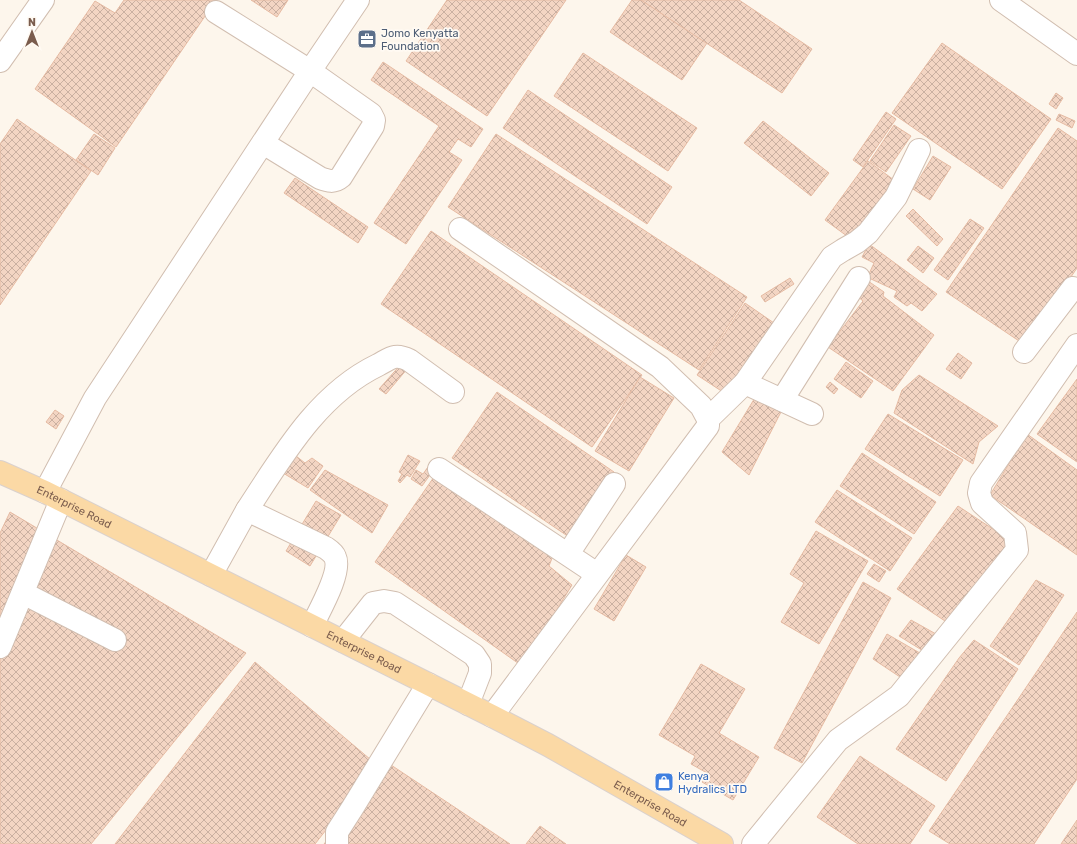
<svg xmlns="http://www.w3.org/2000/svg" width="1077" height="844" viewBox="0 0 1077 844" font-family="Rubik,sans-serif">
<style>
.building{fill:url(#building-cross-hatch);stroke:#e6bba3}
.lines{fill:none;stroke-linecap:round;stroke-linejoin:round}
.minor-casing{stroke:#d1beb0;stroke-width:24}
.major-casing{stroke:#dad1cd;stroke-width:24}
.minor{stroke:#fff;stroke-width:22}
.major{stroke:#fbd9a5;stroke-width:22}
.labels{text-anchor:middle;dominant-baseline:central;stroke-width:3.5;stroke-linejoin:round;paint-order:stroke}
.service-label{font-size:11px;fill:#4e5e75;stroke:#fffaf3;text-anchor:start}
.street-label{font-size:11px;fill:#7a5c4d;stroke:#fffaf3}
.shop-label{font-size:11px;fill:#366cbe;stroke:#fffaf3;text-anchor:start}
</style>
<defs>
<pattern id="building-cross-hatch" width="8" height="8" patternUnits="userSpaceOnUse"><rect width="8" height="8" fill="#f3d5c3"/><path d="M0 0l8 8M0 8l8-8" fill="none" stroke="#cab0a1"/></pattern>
</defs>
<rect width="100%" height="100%" fill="#fdf6ec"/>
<g class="building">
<polygon points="124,0 216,0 116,147 35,89 95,1 115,13"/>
<polygon points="251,0 288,0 277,17"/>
<polygon points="447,0 566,0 487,116 406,61"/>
<polygon points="632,0 641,0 707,43 682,80 610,32"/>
<polygon points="641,0 739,0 812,49 782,93"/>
<polygon points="942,43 1051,119 1002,189 892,113"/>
<polygon points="583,53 697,128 668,171 554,96"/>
<polygon points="383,62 483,129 471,147 458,139 449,152 462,160 406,244 374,223 439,126 371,80"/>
<polygon points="528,90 672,187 647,224 503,128"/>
<polygon points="1056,93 1063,98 1056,109 1049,104"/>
<polygon points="886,112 896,119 863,167 853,160"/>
<polygon points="1059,114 1075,121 1072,128 1056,120"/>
<polygon points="17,119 91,171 0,305 0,144"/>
<polygon points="763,121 829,173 811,196 744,143"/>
<polygon points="894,125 911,136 886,172 870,161"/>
<polygon points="1058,128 1077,141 1077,268 1025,345 946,292"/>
<polygon points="94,134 115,148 98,175 76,160"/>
<polygon points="496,134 747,297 699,370 448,207"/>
<polygon points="933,156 951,167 930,200 913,189"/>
<polygon points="868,161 894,180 851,239 825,220"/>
<polygon points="295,178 368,227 358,243 284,193"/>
<polygon points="913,209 943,239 937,246 906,216"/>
<polygon points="970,219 984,228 948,280 934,270"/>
<polygon points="431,231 642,375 592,447 381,304"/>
<polygon points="869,244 937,294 922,311 911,303 907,306 894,297 897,291 871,279 868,276 874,263 862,257"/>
<polygon points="918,246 934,258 923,273 907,260"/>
<polygon points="790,278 794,284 765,302 761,296"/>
<polygon points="868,281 884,292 883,296 934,335 893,391 828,347 863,301 857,296"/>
<polygon points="745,303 774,323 726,394 697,375"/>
<polygon points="958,353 972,363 961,379 946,369"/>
<polygon points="846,362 873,381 861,398 834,379"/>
<polygon points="402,363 408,368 386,394 379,389"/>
<polygon points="919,375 998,426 979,442 973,464 894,413 902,390"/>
<polygon points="640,377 674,398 629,471 595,451"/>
<polygon points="1077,379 1077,462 1037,434"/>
<polygon points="830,382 838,389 834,394 826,387"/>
<polygon points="497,392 614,472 569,537 452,458"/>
<polygon points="756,396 783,408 749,475 722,452"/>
<polygon points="55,410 64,416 56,429 46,422"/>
<polygon points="888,414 963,460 940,496 865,449"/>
<polygon points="1027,434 1077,470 1077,555 990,495"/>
<polygon points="291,452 305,463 312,458 323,466 308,488 278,470"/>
<polygon points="862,453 936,502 914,534 840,486"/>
<polygon points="408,455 420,461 410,477 407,475 400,483 398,481 402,474 399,472"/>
<polygon points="430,464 435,468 422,486 411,479 416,470 423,474"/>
<polygon points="325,470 388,505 372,533 310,490"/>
<polygon points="436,474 554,553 549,566 572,585 522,666 375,562"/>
<polygon points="837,490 912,538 890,571 815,522"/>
<polygon points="316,501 341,515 310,566 286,551"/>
<polygon points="958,506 1011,541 951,625 897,589"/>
<polygon points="10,512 246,653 91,844 0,844 0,533"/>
<polygon points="816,531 868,561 819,644 781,622 804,583 790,574"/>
<polygon points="626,555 646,567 614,621 594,609"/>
<polygon points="874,564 886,571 879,582 867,574"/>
<polygon points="1036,580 1064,595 1019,665 990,646"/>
<polygon points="863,582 891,598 802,763 774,748"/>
<polygon points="1077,612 1077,779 1034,844 950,844 929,831"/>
<polygon points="911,620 936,634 925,652 899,636"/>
<polygon points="887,634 925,656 909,683 873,659"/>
<polygon points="974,640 1018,669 946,781 896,749 959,658"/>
<polygon points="255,662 377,765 315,844 115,844"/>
<polygon points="701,664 745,689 719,733 759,757 733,800 702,782 707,773 691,764 695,756 659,735"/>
<polygon points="860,756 935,806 910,844 858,844 817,817"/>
<polygon points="388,763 510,844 324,844"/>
<polygon points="1077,820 1077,844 1061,844"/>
<polygon points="540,826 566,844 526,844"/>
</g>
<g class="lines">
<defs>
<g id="minor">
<polyline points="1001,0 1077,54"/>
<path d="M216,12l94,59 61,43 3,6 -1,6 -32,51c-7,6 -13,4 -21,1l-57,-35"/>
<polyline points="0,61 43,0"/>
<polyline points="460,229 660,367 701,406 708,419 708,426 492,716"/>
<polyline points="1024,352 1073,288"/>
<polyline points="745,383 812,414"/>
<polyline points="782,400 859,278"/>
<polyline points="708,419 745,383 832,257 843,250 857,242 868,233 896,197 919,150"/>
<polyline points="439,469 597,574"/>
<polyline points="45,492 95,398 310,71 358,0"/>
<path d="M247,510c36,-55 71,-116 131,-145 13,-7 17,-12 31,-5l44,32"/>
<polyline points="568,554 614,484"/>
<path d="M211,575l36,-65 79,38c3,2 8,6 9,9 7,15 -16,54 -23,69"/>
<polyline points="23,593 115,640"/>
<polyline points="343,641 373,603 384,601 395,603 474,655 480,664 480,673 468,704"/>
<polyline points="0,647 61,500"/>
<polyline points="337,844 337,832 353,807 428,684"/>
<polyline points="753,844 838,740 899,696 1017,550 1015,533 982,503 979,493 981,483 1077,345"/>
</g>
<g id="major">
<path id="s1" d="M0,472l45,20 447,224 56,29 174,99"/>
</g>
</defs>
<use href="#minor" class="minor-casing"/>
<use href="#major" class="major-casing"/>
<use href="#minor" class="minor"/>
<use href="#major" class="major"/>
</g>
<defs>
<symbol id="office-square" viewBox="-11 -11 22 22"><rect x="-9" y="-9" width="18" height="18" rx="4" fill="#5c6f8a" stroke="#fffaf3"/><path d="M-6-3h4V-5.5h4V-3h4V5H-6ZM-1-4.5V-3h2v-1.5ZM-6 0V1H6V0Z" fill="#fff"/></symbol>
<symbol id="shop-square" viewBox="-11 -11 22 22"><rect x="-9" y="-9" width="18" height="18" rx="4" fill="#3f7fe0" stroke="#fffaf3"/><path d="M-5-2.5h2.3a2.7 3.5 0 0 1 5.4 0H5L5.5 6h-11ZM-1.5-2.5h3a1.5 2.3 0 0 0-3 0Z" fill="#fff"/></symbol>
</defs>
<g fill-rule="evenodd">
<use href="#office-square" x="356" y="28" width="22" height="22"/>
<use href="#shop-square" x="653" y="771" width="22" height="22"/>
</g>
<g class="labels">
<g class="service-label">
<text x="381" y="33">Jomo Kenyatta<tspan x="381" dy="13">Foundation</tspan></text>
</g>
<g class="street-label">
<text stroke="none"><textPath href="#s1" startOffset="82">Enterprise Road</textPath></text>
<text stroke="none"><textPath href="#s1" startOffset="406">Enterprise Road</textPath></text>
<text stroke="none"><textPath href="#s1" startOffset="730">Enterprise Road</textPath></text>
</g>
<g class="shop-label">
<text x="678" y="776">Kenya<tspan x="678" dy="13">Hydralics LTD</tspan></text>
</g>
</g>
<g transform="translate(32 32)" stroke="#fffaf3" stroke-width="3" paint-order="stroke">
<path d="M0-3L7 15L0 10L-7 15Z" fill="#7a5c4d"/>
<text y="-6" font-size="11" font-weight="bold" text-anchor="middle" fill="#7a5c4d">N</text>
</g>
</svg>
